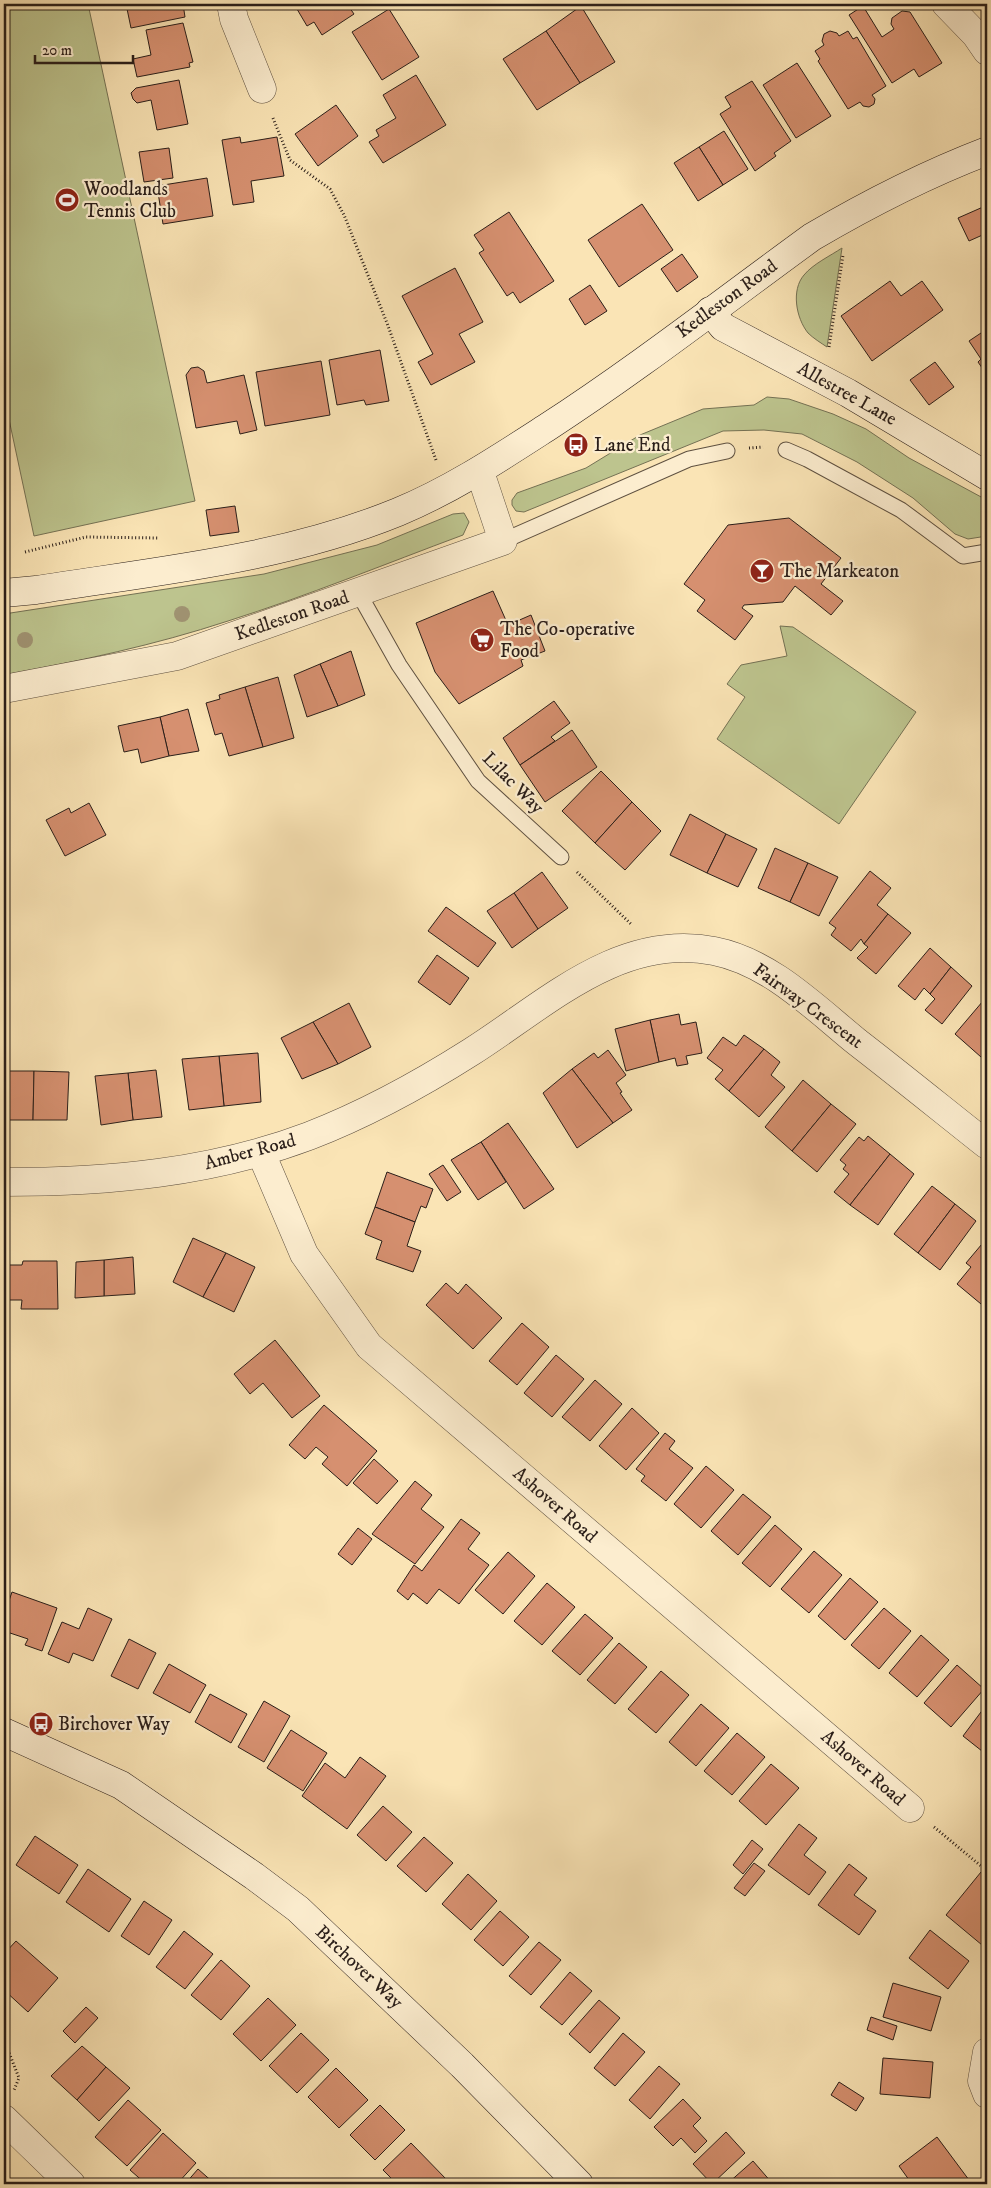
<svg xmlns="http://www.w3.org/2000/svg" width="991" height="2188" viewBox="0 0 991 2188" font-family="'IM FELL DW Pica',serif">
<style>
.green{fill:#bdc48e;stroke:#747154}
.building{fill:#d69070;stroke:#2a1e19}
.lines{fill:none;stroke-linecap:round;stroke-linejoin:round}
.lane-casing{stroke:#5e5040;stroke-width:17}
.street-casing{stroke:#5e5040;stroke-width:29}
.secondary-casing{stroke:#2a1e19;stroke-width:29}
.path{stroke:#2a1e19;stroke-width:3;stroke-dasharray:1 2.5;stroke-linecap:butt}
.lane{stroke:#fcedcf;stroke-width:15}
.street{stroke:#fcedcf;stroke-width:28}
.secondary{stroke:#fcedcf;stroke-width:28}
.tree{fill:#a09372}
.labels{text-anchor:middle;dominant-baseline:central;stroke-width:4.5;stroke-linejoin:round;paint-order:stroke}
.poi-label{font-size:19px;fill:#2a1e19;stroke:#fcedcf;text-anchor:start}
.street-label{font-size:19px;fill:#2a1e19;stroke:#fcedcf}
</style>
<rect width="100%" height="100%" fill="#fae4b5"/>
<filter id="stains"><feTurbulence type="fractalNoise" baseFrequency=".004" numOctaves="4"/><feColorMatrix values="0 0 0 0 .2 0 0 0 0 .09 0 0 0 0 .02 0 0 0 .5 -.17"/></filter>
<radialGradient id="worn" r=".72"><stop offset=".6" stop-color="#630" stop-opacity="0"/><stop offset="1" stop-color="#630" stop-opacity=".3"/></radialGradient>
<g class="green">
<polygon points="4,4 88,4 195,501 34,536 4,396"/>
<path d="M842,248l-15,99c-6,-4 -14,-9 -19,-14 -12,-15 -17,-43 -4,-58 9,-11 26,-19 38,-27z"/>
<polygon points="767,397 789,399 833,414 866,429 909,458 983,498 987,504 987,536 968,539 955,534 913,498 857,462 802,434 764,430 723,431 524,512 516,511 512,505 512,500 517,493 586,468 640,435 703,409 754,405"/>
<path d="M464,513l5,9 -6,13c-78,29 -156,61 -235,86 -73,24 -148,40 -224,54v-61l260,-40 113,-29 76,-31z"/>
<polygon points="780,626 793,627 916,712 839,824 717,739 745,697 727,684 741,665 787,656"/>
</g>
<g class="building">
<polygon points="126,4 183,4 185,17 131,28"/>
<polygon points="294,4 347,4 354,14 322,35 314,22 307,26"/>
<polygon points="581,6 615,62 580,83 546,31"/>
<polygon points="863,6 882,37 894,29 891,24 892,18 902,11 910,12 942,63 919,77 914,69 892,83 849,15"/>
<polygon points="389,9 419,57 382,80 352,32"/>
<polygon points="183,23 193,62 189,63 190,67 137,77 133,59 151,55 146,30"/>
<polygon points="546,31 580,83 537,110 503,59"/>
<polygon points="830,31 837,33 839,36 848,31 853,39 857,37 886,86 872,95 875,99 874,104 869,107 863,106 860,102 848,109 818,61 820,59 815,51 824,45 822,41 824,34"/>
<polygon points="797,63 831,116 796,138 763,85"/>
<polygon points="416,75 446,125 383,163 369,142 379,136 376,130 396,118 383,95"/>
<polygon points="179,80 188,124 157,130 151,100 137,103 133,99 131,93 136,88"/>
<polygon points="752,81 791,141 774,153 776,156 755,171 720,114 731,107 725,97"/>
<polygon points="336,105 358,136 318,166 295,134"/>
<polygon points="724,131 748,169 723,185 699,147"/>
<polygon points="240,137 241,143 277,137 284,176 251,181 254,202 233,205 222,140"/>
<polygon points="699,147 723,185 698,201 674,163"/>
<polygon points="169,148 173,178 144,182 139,152"/>
<polygon points="207,178 213,216 163,224 157,186"/>
<polygon points="642,204 673,250 619,287 588,240"/>
<polygon points="983,207 987,216 987,233 969,241 958,218"/>
<polygon points="509,212 554,281 520,303 513,292 507,296 479,253 484,250 474,235"/>
<polygon points="682,254 698,277 677,292 661,269"/>
<polygon points="455,268 483,322 459,334 475,362 431,385 418,362 433,354 402,296"/>
<polygon points="890,281 901,296 922,281 943,310 872,361 841,316"/>
<polygon points="590,285 607,311 585,325 569,299"/>
<polygon points="987,329 987,375 978,362 981,359 969,341"/>
<polygon points="380,350 389,401 366,405 364,400 337,405 329,360"/>
<polygon points="321,361 330,415 265,426 256,372"/>
<polygon points="935,362 954,387 929,405 910,380"/>
<polygon points="198,367 204,371 207,383 244,375 257,430 240,434 237,421 196,428 186,375 191,368"/>
<polygon points="235,506 239,532 210,536 206,510"/>
<polygon points="789,518 841,558 821,584 843,601 831,615 795,586 783,602 744,605 742,608 753,616 735,640 697,611 705,600 684,584 728,525"/>
<polygon points="493,591 508,625 531,615 545,651 521,660 523,666 459,704 435,672 416,623"/>
<polygon points="351,651 365,695 338,706 320,664"/>
<polygon points="320,664 338,706 307,717 294,675"/>
<polygon points="278,677 294,738 263,747 245,687"/>
<polygon points="245,687 263,747 229,756 222,733 215,735 206,703 220,699 219,695"/>
<polygon points="554,701 570,723 551,737 555,741 520,765 503,738"/>
<polygon points="188,709 199,751 169,756 160,717"/>
<polygon points="160,717 169,756 141,763 138,749 124,752 118,726"/>
<polygon points="572,730 597,767 545,802 520,765"/>
<polygon points="601,771 632,802 595,843 562,811"/>
<polygon points="632,802 661,831 625,870 595,843"/>
<polygon points="89,803 106,835 65,856 46,820 69,808 71,813"/>
<polygon points="690,814 726,834 707,873 670,855"/>
<polygon points="726,834 757,849 738,887 707,873"/>
<polygon points="775,848 808,863 790,902 758,888"/>
<polygon points="808,863 838,877 819,916 790,902"/>
<polygon points="870,871 891,888 877,905 888,914 864,944 861,939 851,951 831,935 836,928 829,923"/>
<polygon points="542,872 568,908 538,929 514,893"/>
<polygon points="514,893 538,929 512,948 487,911"/>
<polygon points="446,907 496,943 478,967 428,931"/>
<polygon points="888,914 911,933 876,974 857,958 868,947 864,944"/>
<polygon points="930,948 951,967 930,994 924,988 915,1000 898,986"/>
<polygon points="437,955 469,978 450,1005 418,982"/>
<polygon points="951,967 972,986 942,1024 925,1010 935,999 930,994"/>
<polygon points="983,1001 987,1004 987,1050 981,1057 955,1034"/>
<polygon points="349,1003 371,1047 338,1064 313,1022"/>
<polygon points="679,1014 681,1025 696,1022 702,1053 686,1056 688,1064 677,1066 675,1058 659,1062 650,1020"/>
<polygon points="650,1020 659,1062 626,1071 615,1029"/>
<polygon points="313,1022 338,1064 302,1079 281,1038"/>
<polygon points="744,1035 764,1049 729,1091 715,1079 723,1070 707,1058 723,1037 736,1046"/>
<polygon points="764,1049 780,1062 771,1075 785,1087 759,1117 729,1091"/>
<polygon points="608,1050 626,1075 616,1083 622,1092 620,1093 632,1110 613,1123 572,1069 594,1053 598,1058"/>
<polygon points="258,1053 261,1102 224,1106 219,1056"/>
<polygon points="219,1056 224,1106 189,1110 182,1059"/>
<polygon points="572,1069 613,1123 577,1148 543,1093"/>
<polygon points="156,1070 162,1117 133,1120 128,1073"/>
<polygon points="4,1071 34,1071 33,1120 4,1120"/>
<polygon points="34,1071 69,1072 67,1120 33,1120"/>
<polygon points="128,1073 133,1120 101,1125 95,1076"/>
<polygon points="803,1080 831,1104 792,1151 765,1127"/>
<polygon points="831,1104 856,1124 817,1172 792,1151"/>
<polygon points="508,1123 554,1189 524,1209 481,1142"/>
<polygon points="868,1136 890,1154 850,1205 834,1192 849,1174 843,1169 846,1165 840,1160 859,1137 864,1141"/>
<polygon points="481,1142 506,1182 478,1200 451,1160"/>
<polygon points="890,1154 914,1174 878,1225 850,1205"/>
<polygon points="443,1165 461,1192 447,1201 429,1174"/>
<polygon points="387,1172 433,1189 426,1208 421,1206 415,1222 375,1207"/>
<polygon points="932,1186 955,1204 918,1253 894,1234"/>
<polygon points="955,1204 976,1221 940,1270 918,1253"/>
<polygon points="375,1207 415,1222 407,1246 421,1251 413,1272 376,1259 382,1241 365,1234"/>
<polygon points="193,1238 226,1253 203,1297 173,1282"/>
<polygon points="987,1238 987,1296 981,1304 957,1284 971,1267 966,1263"/>
<polygon points="226,1253 255,1267 234,1312 203,1297"/>
<polygon points="133,1257 135,1294 104,1296 104,1260"/>
<polygon points="104,1260 104,1296 75,1298 76,1262"/>
<polygon points="23,1261 57,1261 58,1309 21,1309 22,1300 4,1300 4,1265 22,1265"/>
<polygon points="446,1283 458,1294 466,1284 502,1318 473,1349 426,1305"/>
<polygon points="522,1323 549,1347 517,1385 489,1361"/>
<polygon points="275,1340 320,1396 292,1418 263,1383 250,1394 234,1374"/>
<polygon points="556,1355 584,1379 552,1417 524,1393"/>
<polygon points="595,1380 622,1404 590,1441 562,1417"/>
<polygon points="324,1405 377,1451 347,1486 322,1464 328,1457 316,1447 305,1459 289,1445"/>
<polygon points="632,1408 659,1433 626,1470 599,1446"/>
<polygon points="665,1433 675,1441 669,1449 693,1468 666,1501 641,1481 645,1476 636,1469"/>
<polygon points="374,1459 398,1481 377,1504 353,1483"/>
<polygon points="706,1466 734,1490 701,1528 674,1504"/>
<polygon points="415,1481 432,1495 421,1509 444,1527 415,1564 372,1534"/>
<polygon points="743,1494 771,1517 738,1555 711,1531"/>
<polygon points="461,1519 480,1533 468,1549 489,1565 459,1604 439,1589 427,1604 413,1593 408,1600 397,1591 414,1565 422,1571"/>
<polygon points="775,1525 802,1549 770,1587 742,1563"/>
<polygon points="358,1528 372,1539 352,1565 338,1554"/>
<polygon points="814,1551 842,1575 809,1613 781,1589"/>
<polygon points="508,1552 535,1576 503,1614 475,1590"/>
<polygon points="850,1578 878,1602 845,1640 818,1616"/>
<polygon points="547,1583 575,1607 542,1645 514,1621"/>
<polygon points="12,1592 57,1608 42,1651 25,1645 28,1639 4,1631 4,1615"/>
<polygon points="88,1608 112,1619 93,1661 73,1653 69,1663 48,1654 62,1622 79,1629"/>
<polygon points="884,1608 911,1631 879,1669 851,1645"/>
<polygon points="585,1614 613,1638 580,1675 552,1651"/>
<polygon points="921,1635 949,1660 917,1697 889,1673"/>
<polygon points="129,1639 156,1653 138,1689 111,1676"/>
<polygon points="619,1643 647,1667 615,1704 587,1680"/>
<polygon points="169,1664 206,1685 190,1713 153,1693"/>
<polygon points="957,1665 984,1689 951,1727 924,1703"/>
<polygon points="661,1671 689,1695 656,1733 628,1709"/>
<polygon points="210,1694 247,1714 231,1743 195,1722"/>
<polygon points="264,1701 290,1716 264,1762 238,1747"/>
<polygon points="701,1704 729,1728 696,1766 669,1742"/>
<polygon points="987,1704 987,1755 963,1736"/>
<polygon points="291,1730 327,1753 303,1791 267,1768"/>
<polygon points="737,1733 765,1757 732,1795 704,1771"/>
<polygon points="360,1757 386,1776 347,1829 302,1796 325,1763 345,1778"/>
<polygon points="771,1764 799,1788 766,1825 739,1801"/>
<polygon points="383,1806 412,1832 386,1861 357,1835"/>
<polygon points="799,1824 817,1838 804,1855 826,1872 809,1895 768,1865"/>
<polygon points="35,1836 78,1865 59,1894 16,1865"/>
<polygon points="424,1837 453,1863 426,1892 397,1866"/>
<polygon points="752,1840 763,1849 743,1874 733,1865"/>
<polygon points="754,1863 765,1871 745,1896 734,1888"/>
<polygon points="849,1864 867,1878 854,1895 876,1911 859,1935 818,1905"/>
<polygon points="88,1869 131,1899 109,1932 66,1902"/>
<polygon points="981,1872 987,1877 987,1938 982,1945 946,1915"/>
<polygon points="468,1874 497,1901 471,1930 442,1904"/>
<polygon points="144,1901 172,1920 149,1955 121,1936"/>
<polygon points="500,1911 529,1937 503,1966 474,1940"/>
<polygon points="930,1930 969,1961 948,1989 909,1958"/>
<polygon points="184,1931 213,1954 185,1989 156,1967"/>
<polygon points="16,1941 58,1978 28,2012 4,1990 4,1954"/>
<polygon points="539,1942 561,1960 531,1995 509,1976"/>
<polygon points="221,1960 250,1986 221,2020 191,1995"/>
<polygon points="570,1972 592,1991 562,2025 540,2007"/>
<polygon points="893,1983 941,1997 931,2031 883,2017"/>
<polygon points="268,1998 296,2025 261,2061 233,2034"/>
<polygon points="599,2000 620,2018 590,2053 569,2034"/>
<polygon points="86,2007 98,2018 75,2043 63,2031"/>
<polygon points="871,2017 897,2026 893,2040 867,2030"/>
<polygon points="301,2033 329,2060 297,2093 269,2066"/>
<polygon points="623,2033 645,2052 615,2086 594,2068"/>
<polygon points="82,2046 106,2067 77,2100 51,2076"/>
<polygon points="883,2058 933,2062 930,2098 880,2094"/>
<polygon points="659,2066 680,2084 650,2119 629,2100"/>
<polygon points="106,2067 130,2088 99,2121 77,2100"/>
<polygon points="336,2068 368,2100 339,2128 308,2097"/>
<polygon points="839,2082 864,2098 856,2111 831,2095"/>
<polygon points="683,2099 701,2118 693,2126 707,2141 695,2153 681,2138 673,2146 654,2127"/>
<polygon points="128,2100 161,2130 127,2166 95,2137"/>
<polygon points="380,2105 405,2130 375,2160 350,2135"/>
<polygon points="726,2132 745,2153 712,2184 693,2164"/>
<polygon points="163,2133 196,2163 177,2184 146,2184 130,2170"/>
<polygon points="937,2137 972,2184 912,2184 899,2166"/>
<polygon points="411,2143 447,2180 442,2184 397,2184 383,2170"/>
<polygon points="753,2161 772,2183 770,2184 727,2184"/>
<polygon points="198,2169 215,2184 185,2184"/>
</g>
<g class="lines">
<defs>
<g id="lane">
<polyline points="786,450 807,459 901,510 963,556 987,552"/>
<polyline points="503,541 689,459 727,451"/>
<polyline points="358,592 399,665 478,781 561,857"/>
</g>
<g id="street">
<polyline points="231,4 234,19 262,89"/>
<polyline points="946,4 976,35 987,51"/>
<polyline points="4,689 177,656 503,541 480,472"/>
<polyline points="261,1153 304,1254 369,1346 910,1808"/>
<path d="M4,1182c103,0 207,-9 305,-46 57,-22 110,-51 162,-84 73,-46 148,-120 243,-101 56,11 100,56 143,91 44,34 87,69 130,103"/>
<polyline points="987,2052 982,2081 987,2094"/>
<polyline points="4,2119 71,2184"/>
</g>
<g id="secondary">
<polyline points="710,311 723,327 848,393 987,476"/>
<path d="M4,593l32,-3c121,-19 247,-31 362,-78 53,-22 100,-53 148,-84 91,-59 178,-127 266,-191 56,-33 115,-63 175,-86"/>
<polyline points="4,1732 121,1785 254,1876 298,1909 462,2065 579,2184"/>
</g>
</defs>
<use href="#lane" class="lane-casing"/>
<use href="#street" class="street-casing"/>
<use href="#secondary" class="secondary-casing"/>
<g class="path">
<polyline points="273,118 290,160 330,189 344,215 387,323 436,460"/>
<polyline points="829,347 843,255"/>
<polyline points="749,448 763,447"/>
<polyline points="25,552 86,537 159,538"/>
<polyline points="577,872 632,925"/>
<polyline points="4,1782 8,1766"/>
<polyline points="934,1827 987,1871"/>
<polyline points="4,2040 19,2078 14,2090"/>
</g>
<use href="#lane" class="lane"/>
<use href="#street" class="street"/>
<use href="#secondary" class="secondary"/>
</g>
<g class="tree">
<circle cx="182" cy="614" r="8"/>
<circle cx="25" cy="640" r="8"/>
</g>
<defs>
<symbol id="stadium-disc" viewBox="-11 -11 22 22"><circle r="9.5" fill="#8f2418" stroke="#fcedcf"/><path d="M0-5a6.5 5 0 1 0 0 10a6.5 5 0 1 0 0-10ZM-3.5-1.8h7v3.6h-7Z" fill="#fff"/></symbol>
<symbol id="bus-disc" viewBox="-11 -11 22 22"><circle r="9.5" fill="#8f2418" stroke="#fcedcf"/><path d="M-5-6H5V4H4V6H2V4H-2V6H-4V4H-5ZM-3.5-4V0h7V-4ZM-3.5 1.2v1.5H-2V1.2ZM2 1.2v1.5H3.5V1.2Z" fill="#fff"/></symbol>
<symbol id="bar-disc" viewBox="-11 -11 22 22"><circle r="9.5" fill="#8f2418" stroke="#fcedcf"/><path d="M-6-5H6L.8 .8V4.5H3.5V6h-7V4.5H-.8V.8Z" fill="#fff"/></symbol>
<symbol id="supermarket-disc" viewBox="-11 -11 22 22"><circle r="9.5" fill="#8f2418" stroke="#fcedcf"/><path d="M-6-5.5h2.5l.6 2H6L4.5 2H-2.5L-4.4-4H-6ZM-1.5 3.2a1.3 1.3 0 1 0 .1 0ZM3 3.2a1.3 1.3 0 1 0 .1 0Z" fill="#fff"/></symbol>
</defs>
<g fill-rule="evenodd">
<use href="#stadium-disc" x="53" y="186" width="28" height="28"/>
<use href="#bus-disc" x="562" y="431" width="28" height="28"/>
<use href="#bar-disc" x="748" y="557" width="28" height="28"/>
<use href="#supermarket-disc" x="468" y="626" width="28" height="28"/>
<use href="#bus-disc" x="27" y="1710" width="28" height="28"/>
</g>
<g class="labels">
<g class="poi-label">
<text x="84" y="189">Woodlands<tspan x="84" dy="22">Tennis Club</tspan></text>
<text x="594" y="445">Lane End</text>
<text x="780" y="571">The Markeaton</text>
<text x="500" y="629">The Co-operative<tspan x="500" dy="22">Food</tspan></text>
<text x="58" y="1724">Birchover Way</text>
</g>
<g class="street-label">
<text transform="translate(727 299) rotate(-36)">Kedleston Road</text>
<text transform="translate(847 394) rotate(29)">Allestree Lane</text>
<text transform="translate(292 616) rotate(-19)">Kedleston Road</text>
<text transform="translate(513 783) rotate(45)">Lilac Way</text>
<text transform="translate(808 1006) rotate(36)">Fairway Crescent</text>
<text transform="translate(250 1152) rotate(-15)">Amber Road</text>
<text transform="translate(555 1505) rotate(41)">Ashover Road</text>
<text transform="translate(863 1768) rotate(41)">Ashover Road</text>
<text transform="translate(359 1967) rotate(43)">Birchover Way</text>
</g>
</g>
<rect width="991" height="2188" fill="none" stroke="#fae4b5" stroke-width="20"/>
<rect x="5" y="5" width="981" height="2178" fill="none" stroke="#2a1e19" stroke-width="2.5"/>
<rect x="10" y="10" width="971" height="2168" fill="none" stroke="#2a1e19"/>
<path d="M35 55v8h98v-8" fill="none" stroke="#2a1e19" stroke-width="2.5"/>
<text x="42" y="55" font-size="15" fill="#2a1e19" stroke="#fcedcf" stroke-width="4" paint-order="stroke">20 m</text>
<rect width="100%" height="100%" filter="url(#stains)"/>
<rect width="100%" height="100%" fill="url(#worn)"/>
</svg>
